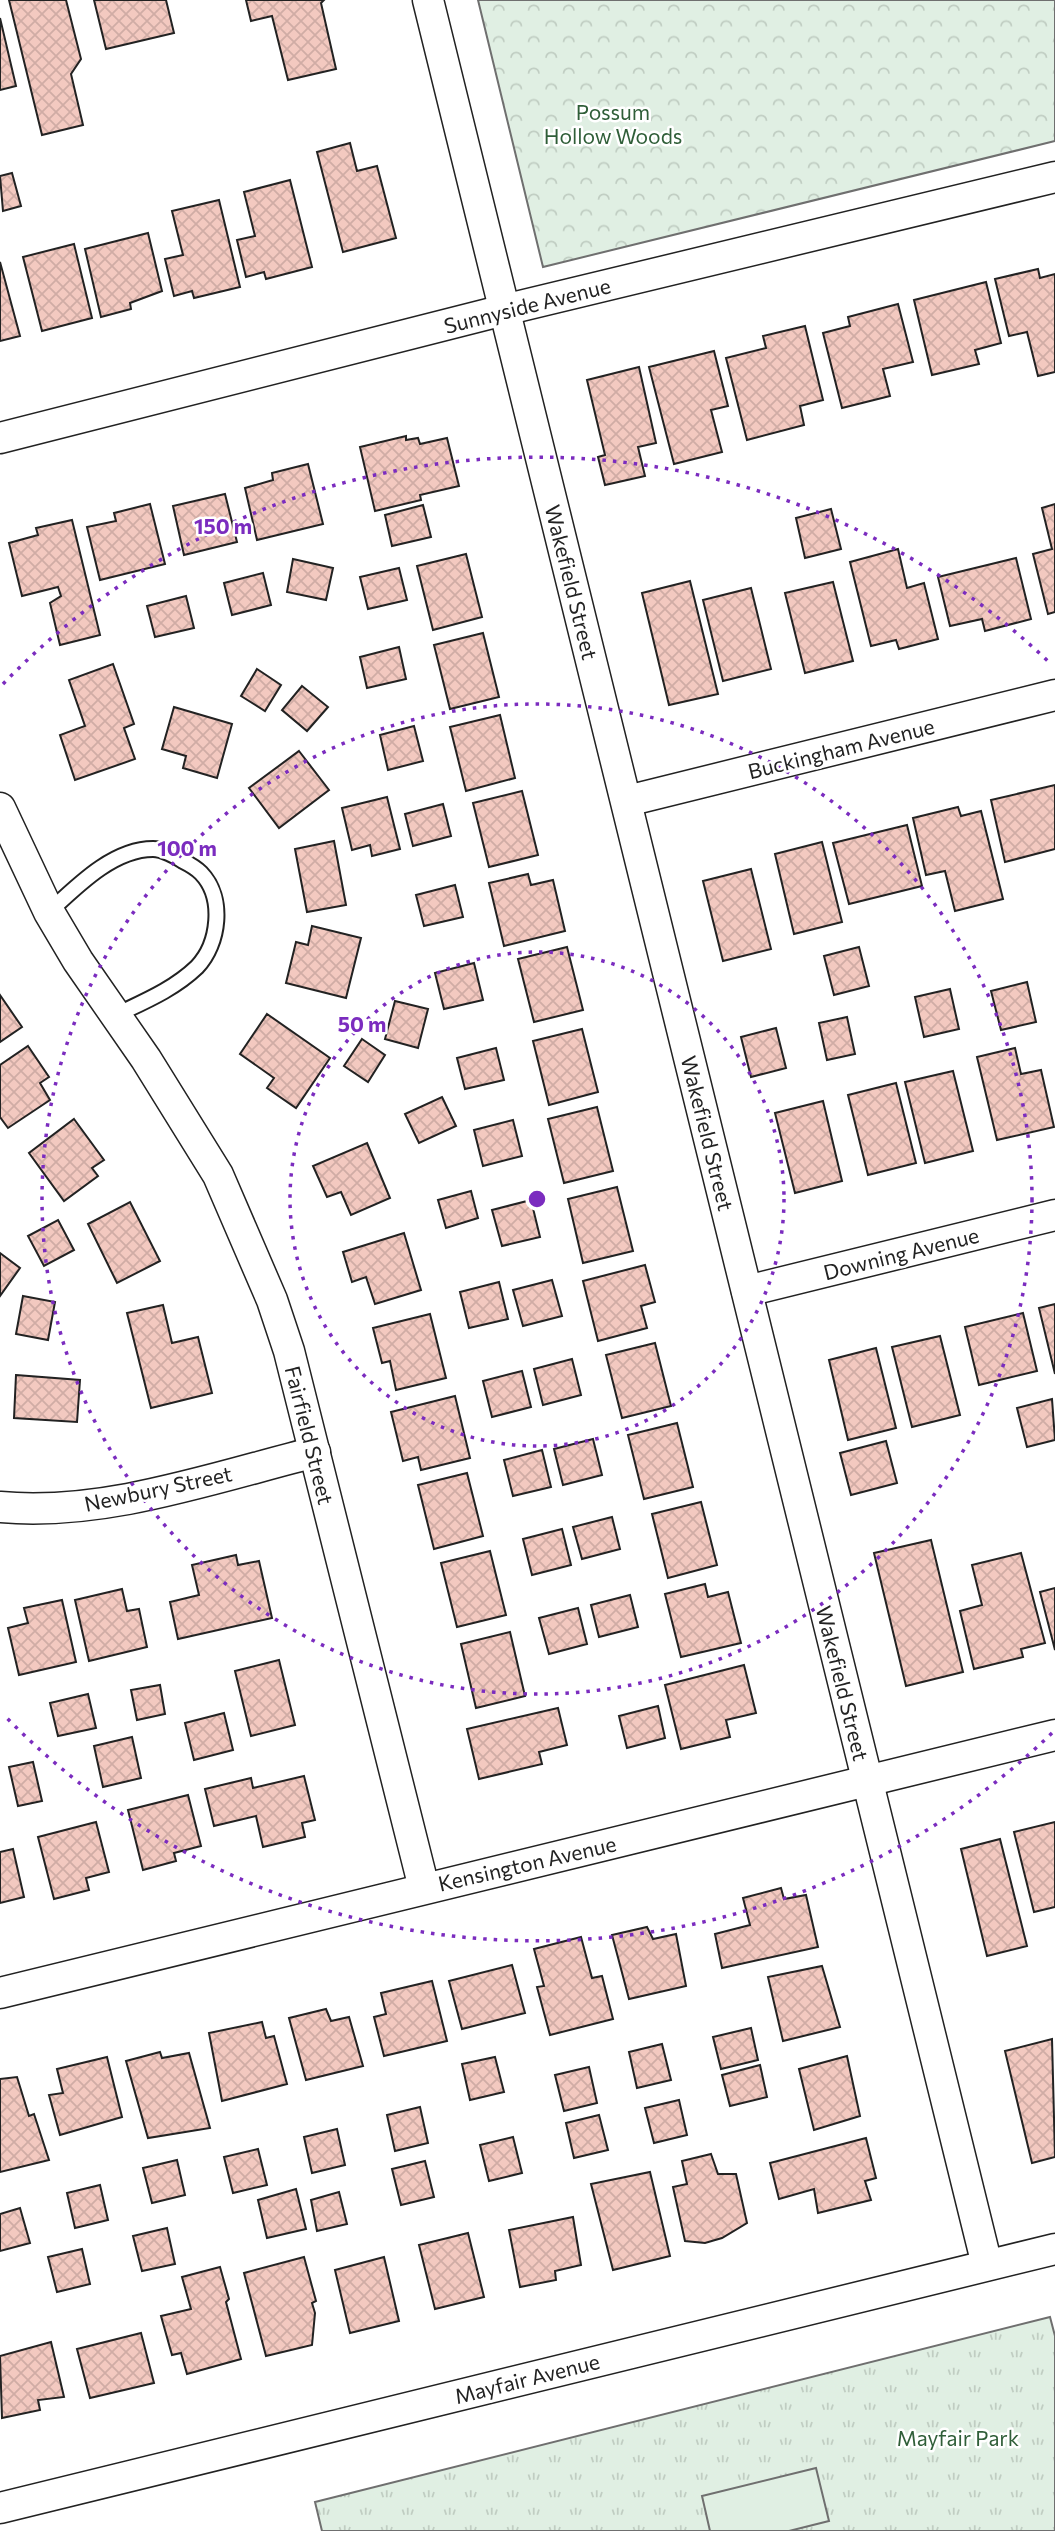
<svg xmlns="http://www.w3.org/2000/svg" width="1055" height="2531" viewBox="0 0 1055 2531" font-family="Commissioner,sans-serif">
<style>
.grass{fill:url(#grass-tufts);stroke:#6f6f6f;stroke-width:2}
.forest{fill:url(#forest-crowns);stroke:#6f6f6f;stroke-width:2}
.pitch{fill:#e0efe3;stroke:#6f6f6f;stroke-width:2}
.building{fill:url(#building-cross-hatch);stroke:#222;stroke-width:2}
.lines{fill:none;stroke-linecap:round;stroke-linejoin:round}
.service-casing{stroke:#222;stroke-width:18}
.minor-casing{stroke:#222;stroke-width:33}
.service{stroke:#fff;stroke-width:14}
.minor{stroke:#fff;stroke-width:30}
.ring{fill:none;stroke:#7b2cbf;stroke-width:3.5;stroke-dasharray:3.5 7}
.labels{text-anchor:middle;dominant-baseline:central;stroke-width:5;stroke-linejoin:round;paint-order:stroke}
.park-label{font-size:21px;fill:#2f5e38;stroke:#fff}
.street-label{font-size:21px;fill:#222;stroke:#fff}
.centre{fill:#7b2cbf;stroke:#fff;stroke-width:3.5}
.ring-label{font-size:21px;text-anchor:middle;font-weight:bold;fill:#7b2cbf;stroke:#fff;stroke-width:5;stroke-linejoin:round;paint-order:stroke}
</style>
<defs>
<pattern id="grass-tufts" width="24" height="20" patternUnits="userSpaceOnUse" patternTransform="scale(1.75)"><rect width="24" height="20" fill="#e0efe3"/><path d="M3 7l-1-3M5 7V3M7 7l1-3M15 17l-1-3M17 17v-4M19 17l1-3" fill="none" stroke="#c0cdc2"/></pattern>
<pattern id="forest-crowns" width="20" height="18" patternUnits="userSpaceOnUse" patternTransform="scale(1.75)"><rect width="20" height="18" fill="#e0efe3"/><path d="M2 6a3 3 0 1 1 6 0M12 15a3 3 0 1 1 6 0" fill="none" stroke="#c0cdc2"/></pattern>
<pattern id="building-cross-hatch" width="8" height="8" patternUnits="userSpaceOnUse" patternTransform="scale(1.75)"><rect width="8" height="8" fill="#f3c9c0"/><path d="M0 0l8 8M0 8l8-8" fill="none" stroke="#d0aca5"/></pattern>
</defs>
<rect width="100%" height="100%" fill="#fff"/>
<polygon class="grass" points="1050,2317 1055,2336 1055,2531 322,2531 315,2502"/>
<polygon class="forest" points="478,0 1055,0 1055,141 543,267"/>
<polygon class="pitch" points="816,2468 829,2521 789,2531 710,2531 702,2496"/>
<g class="building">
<polygon points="9,0 66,0 81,59 71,74 83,125 42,135"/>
<polygon points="94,0 166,0 174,33 106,49"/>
<polygon points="246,0 324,0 321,3 336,69 288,80 272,16 251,21"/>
<polygon points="0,18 16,86 0,90"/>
<polygon points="350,143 357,171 377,166 396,238 343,252 317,152"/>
<polygon points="12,173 21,206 3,211 0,176"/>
<polygon points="290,180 312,267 266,279 264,272 246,277 237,240 255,236 244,192"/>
<polygon points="219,200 240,287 194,298 192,291 174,296 165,259 183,255 172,211"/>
<polygon points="148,233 162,291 130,303 131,309 101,317 85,249"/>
<polygon points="74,244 92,318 42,331 23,257"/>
<polygon points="0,262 20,336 0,341"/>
<polygon points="1038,269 1040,278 1055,274 1055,372 1038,376 1027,332 1009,336 995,279"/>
<polygon points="986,282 1001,343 975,350 979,364 932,375 914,300"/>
<polygon points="898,304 913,362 883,369 890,396 842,408 823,333 850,326 848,317"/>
<polygon points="805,326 823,400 800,406 804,425 747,440 726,358 766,348 763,336"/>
<polygon points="714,351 728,406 711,410 722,452 674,464 649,367"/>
<polygon points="639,367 656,443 638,447 645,476 605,485 598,457 605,455 587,380"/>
<polygon points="406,436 406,440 418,438 420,444 447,438 459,486 420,495 421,500 375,511 360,447"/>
<polygon points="308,464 323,524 257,540 245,488 273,480 272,473"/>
<polygon points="225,494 237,542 184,555 173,506"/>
<polygon points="150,504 165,564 100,580 87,527 116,521 114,513"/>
<polygon points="1055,504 1055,612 1048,614 1033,554 1052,549 1042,508"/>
<polygon points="423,505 431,537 392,546 385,515"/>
<polygon points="831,509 841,549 805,558 796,518"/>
<polygon points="72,520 100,635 60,645 50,603 61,596 58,587 22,596 9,543 38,535 36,528"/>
<polygon points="898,549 907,588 924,583 938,639 899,649 896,640 871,646 850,562"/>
<polygon points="466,554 482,617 433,630 417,566"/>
<polygon points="1016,558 1031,619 985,631 982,619 950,626 938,577"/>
<polygon points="293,559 333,568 326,600 287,592"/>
<polygon points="399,568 407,600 368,609 360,577"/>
<polygon points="263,573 271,605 232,615 224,583"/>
<polygon points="690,581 718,694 669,705 642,593"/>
<polygon points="833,582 853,661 805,673 785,593"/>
<polygon points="751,588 771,669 723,681 703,600"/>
<polygon points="186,596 194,628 155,637 147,606"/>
<polygon points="483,633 499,697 450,709 434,645"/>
<polygon points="399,647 406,679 367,688 360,657"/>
<polygon points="113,664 134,724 124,728 135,759 75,780 60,735 85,726 69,680"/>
<polygon points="257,669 281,685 265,711 241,696"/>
<polygon points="302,686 328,707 307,731 282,710"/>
<polygon points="174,707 232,724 217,778 183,768 186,756 162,749"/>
<polygon points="500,715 515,778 466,791 450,727"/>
<polygon points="414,726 423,761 388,770 380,735"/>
<polygon points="299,751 329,790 279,828 249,788"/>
<polygon points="1055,785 1055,849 1005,862 991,800"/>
<polygon points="522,791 538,855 489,867 473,803"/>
<polygon points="387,797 400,849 372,856 370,845 352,850 342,808"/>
<polygon points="443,804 451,836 413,846 405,814"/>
<polygon points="958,807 961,816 981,811 1003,899 955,911 945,871 926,875 913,818"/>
<polygon points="907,825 922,886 849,904 833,843"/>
<polygon points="334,841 346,905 307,912 295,849"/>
<polygon points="822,842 842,922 794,934 775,854"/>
<polygon points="751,869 771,949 723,961 703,881"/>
<polygon points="528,874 531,885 553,880 565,931 504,946 489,883"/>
<polygon points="455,885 463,917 424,926 416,895"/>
<polygon points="312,926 361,938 346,998 286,983 296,942 308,945"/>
<polygon points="567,947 583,1010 534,1022 518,959"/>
<polygon points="859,947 869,986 834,995 824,956"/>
<polygon points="474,963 483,1000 444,1009 435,973"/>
<polygon points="1027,982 1036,1022 1001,1030 991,991"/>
<polygon points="950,989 959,1029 924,1037 915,997"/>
<polygon points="0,995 22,1027 0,1042"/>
<polygon points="395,1001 428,1009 418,1048 385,1039"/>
<polygon points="267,1014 330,1058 296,1108 267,1088 274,1078 240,1054"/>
<polygon points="847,1017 855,1054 827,1060 819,1023"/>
<polygon points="776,1028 786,1068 751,1077 741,1037"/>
<polygon points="582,1029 598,1092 549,1105 533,1041"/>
<polygon points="362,1039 385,1055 368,1082 344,1066"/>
<polygon points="28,1046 49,1077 40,1083 50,1100 8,1128 0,1117 0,1065"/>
<polygon points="496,1048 504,1080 465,1089 457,1058"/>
<polygon points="1015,1048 1021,1074 1041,1070 1054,1127 997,1140 977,1057"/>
<polygon points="953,1071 973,1151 925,1163 905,1082"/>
<polygon points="896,1083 916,1163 868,1175 848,1095"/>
<polygon points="442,1097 456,1126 419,1143 405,1114"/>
<polygon points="823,1101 842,1181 795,1193 775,1113"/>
<polygon points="597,1107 613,1171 564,1183 548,1119"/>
<polygon points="74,1119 104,1160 92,1168 98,1176 64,1201 29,1153"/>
<polygon points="513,1120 522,1156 483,1166 474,1130"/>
<polygon points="367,1143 390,1198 351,1215 341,1192 327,1197 313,1166"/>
<polygon points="617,1187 633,1251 583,1263 568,1199"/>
<polygon points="471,1191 478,1218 446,1228 438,1200"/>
<polygon points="531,1200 540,1237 502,1246 492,1210"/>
<polygon points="130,1202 160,1261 117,1283 88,1224"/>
<polygon points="58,1220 74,1250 44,1266 28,1236"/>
<polygon points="404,1233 421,1290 375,1304 366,1277 352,1282 343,1252"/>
<polygon points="0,1253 20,1268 0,1296"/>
<polygon points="645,1265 655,1302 641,1306 647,1328 598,1341 583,1281"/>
<polygon points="552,1280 562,1316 523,1326 513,1290"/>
<polygon points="499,1282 508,1319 469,1328 460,1292"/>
<polygon points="23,1296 55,1302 48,1340 16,1334"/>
<polygon points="1055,1304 1055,1374 1039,1308"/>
<polygon points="163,1305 172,1343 198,1337 212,1393 151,1408 127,1313"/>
<polygon points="1023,1313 1037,1371 979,1385 965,1327"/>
<polygon points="430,1314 446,1378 396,1390 390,1361 382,1363 373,1328"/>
<polygon points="940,1336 960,1415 912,1427 892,1347"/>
<polygon points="655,1343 671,1406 622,1418 606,1355"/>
<polygon points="876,1348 896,1428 848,1440 829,1360"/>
<polygon points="572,1359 581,1395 543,1405 534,1369"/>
<polygon points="522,1371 531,1407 492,1417 483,1381"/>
<polygon points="16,1375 80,1380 77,1422 14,1418"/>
<polygon points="455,1396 470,1458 421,1470 418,1457 403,1461 391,1412"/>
<polygon points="1052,1399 1055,1440 1027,1447 1017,1408"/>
<polygon points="677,1423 693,1487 644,1499 628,1435"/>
<polygon points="593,1439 602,1475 563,1485 554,1449"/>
<polygon points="886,1441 897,1483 851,1495 840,1453"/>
<polygon points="542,1450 551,1487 513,1496 504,1460"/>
<polygon points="467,1473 483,1536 434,1549 418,1485"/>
<polygon points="701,1502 717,1565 668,1578 652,1514"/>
<polygon points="612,1517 620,1549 582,1559 573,1527"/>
<polygon points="562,1529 571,1565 532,1575 523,1539"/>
<polygon points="931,1540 963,1672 906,1686 874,1553"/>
<polygon points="490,1551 506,1615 457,1627 441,1563"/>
<polygon points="1021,1553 1045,1643 1021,1649 1023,1657 974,1669 960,1611 982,1605 972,1565"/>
<polygon points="236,1555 238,1565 259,1561 272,1618 178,1639 170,1602 199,1595 192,1565"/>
<polygon points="705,1584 708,1597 728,1592 741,1643 681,1657 665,1594"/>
<polygon points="1055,1588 1055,1650 1040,1592"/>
<polygon points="122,1589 127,1611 139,1609 147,1647 89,1661 75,1600"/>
<polygon points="630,1595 638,1627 599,1637 591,1605"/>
<polygon points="62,1600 76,1662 19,1675 8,1628 28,1623 24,1608"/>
<polygon points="578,1608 587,1644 549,1654 539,1618"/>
<polygon points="510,1632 525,1696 476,1708 461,1644"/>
<polygon points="279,1660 295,1725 251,1736 235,1671"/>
<polygon points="744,1665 756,1713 726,1720 730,1737 681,1749 665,1685"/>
<polygon points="160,1685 165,1714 137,1720 131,1690"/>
<polygon points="88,1694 96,1728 58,1736 50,1703"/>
<polygon points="658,1706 665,1738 627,1748 619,1716"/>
<polygon points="558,1708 567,1745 539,1752 542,1764 479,1779 467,1729"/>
<polygon points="224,1713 233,1750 194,1760 185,1723"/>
<polygon points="132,1737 141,1778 103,1787 94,1746"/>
<polygon points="33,1762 42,1801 18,1806 9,1767"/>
<polygon points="304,1776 315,1820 302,1823 305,1837 263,1847 256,1816 214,1826 205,1789 251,1778 253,1788"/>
<polygon points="188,1795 201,1846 174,1853 176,1861 143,1870 128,1810"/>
<polygon points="96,1822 109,1872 86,1878 89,1890 54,1899 38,1837"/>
<polygon points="1055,1822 1055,1907 1034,1912 1014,1832"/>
<polygon points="1000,1839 1027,1946 987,1956 961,1849"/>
<polygon points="13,1849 24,1897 0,1903 0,1852"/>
<polygon points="781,1888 784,1899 806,1895 818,1947 722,1968 715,1934 750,1925 743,1898"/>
<polygon points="647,1927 653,1939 676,1934 686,1986 629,1999 612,1935"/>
<polygon points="581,1937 592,1978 602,1976 613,2019 550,2035 537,1987 544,1986 534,1949"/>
<polygon points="512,1965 525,2013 462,2029 449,1981"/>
<polygon points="822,1966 840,2027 783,2041 768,1977"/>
<polygon points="432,1981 447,2041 384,2056 374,2017 386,2014 381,1993"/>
<polygon points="326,2009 331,2021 349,2017 363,2066 306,2080 289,2018"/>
<polygon points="262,2022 266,2038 274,2036 287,2084 222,2101 209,2033"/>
<polygon points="751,2028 758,2060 721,2069 713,2037"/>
<polygon points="1052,2039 1055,2157 1032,2163 1005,2051"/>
<polygon points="662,2044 671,2080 637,2088 629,2052"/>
<polygon points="160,2052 162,2058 189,2053 210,2128 148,2138 126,2061"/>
<polygon points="847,2056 860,2116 814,2130 799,2069"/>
<polygon points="107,2057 122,2117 60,2135 49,2095 63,2093 57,2069"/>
<polygon points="495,2057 504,2092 470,2100 462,2064"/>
<polygon points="760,2065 767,2097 730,2106 722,2075"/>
<polygon points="589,2067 597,2103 564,2111 555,2075"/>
<polygon points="17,2077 29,2116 34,2114 49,2160 0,2172 0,2079"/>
<polygon points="679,2100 687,2135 654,2143 645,2108"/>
<polygon points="420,2107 428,2143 395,2151 387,2115"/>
<polygon points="599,2115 608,2150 574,2158 566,2123"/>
<polygon points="337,2129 345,2165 312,2173 304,2137"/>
<polygon points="513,2137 522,2173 489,2181 480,2145"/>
<polygon points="866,2138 876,2178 865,2181 871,2200 818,2213 814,2189 779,2199 770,2163"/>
<polygon points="258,2149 267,2185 233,2193 224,2157"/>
<polygon points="711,2154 718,2174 736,2174 747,2223 722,2238 705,2243 685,2241 673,2187 687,2184 682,2161"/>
<polygon points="177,2160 185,2195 152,2203 143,2168"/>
<polygon points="425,2161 434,2197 401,2205 392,2169"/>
<polygon points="650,2172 670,2256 613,2270 591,2184"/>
<polygon points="100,2185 108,2220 75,2228 67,2193"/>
<polygon points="296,2189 306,2229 267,2238 258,2200"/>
<polygon points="339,2192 347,2224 317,2231 311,2200"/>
<polygon points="20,2208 30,2243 0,2251 0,2214"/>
<polygon points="573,2217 581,2265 555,2271 556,2280 520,2287 509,2230"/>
<polygon points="167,2228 175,2264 142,2271 133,2236"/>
<polygon points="468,2233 484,2297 435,2309 419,2245"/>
<polygon points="82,2249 90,2284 57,2292 48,2257"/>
<polygon points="304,2257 316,2301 312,2303 315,2313 312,2345 266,2356 244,2273"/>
<polygon points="384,2257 399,2321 350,2333 335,2270"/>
<polygon points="220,2267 229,2299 226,2302 241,2359 187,2374 181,2353 172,2355 161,2316 191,2309 182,2277"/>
<polygon points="141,2333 154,2383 90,2398 77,2349"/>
<polygon points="51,2342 64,2397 38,2400 40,2410 2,2418 0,2356"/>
</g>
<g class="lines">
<defs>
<path id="service" d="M49,912c28,-26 64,-63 104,-63 9,0 23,7 30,12 6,3 13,7 18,12 24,25 18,71 -4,94 -24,23 -54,35 -83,49"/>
<g id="minor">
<polyline points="428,0 987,2265"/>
<polyline points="0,438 504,310 1055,177"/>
<polyline points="627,801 1055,695"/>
<polyline points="0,808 49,912 78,961 146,1059 218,1175 272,1300 289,1351 424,1888"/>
<polyline points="747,1291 1055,1215"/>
<path d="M0,1507c103,10 216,-30 315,-55"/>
<polyline points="0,1993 1055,1735"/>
<polyline points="0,2508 1055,2249"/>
</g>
</defs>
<use href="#service" class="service-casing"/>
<use href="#minor" class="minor-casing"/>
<use href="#service" class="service"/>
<use href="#minor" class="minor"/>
</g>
<g class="ring">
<circle cx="537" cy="1199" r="247"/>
<circle cx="537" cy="1199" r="495"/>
<path d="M1052 1733A742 742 0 0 1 3 1714M3 684A742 742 0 0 1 1052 665"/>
</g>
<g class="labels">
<g class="park-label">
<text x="613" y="111">Possum<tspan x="613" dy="24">Hollow Woods</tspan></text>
<text x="958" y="2437">Mayfair Park</text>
</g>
<g class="street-label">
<text transform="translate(527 305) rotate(-14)">Sunnyside Avenue</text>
<text transform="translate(572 582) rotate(76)">Wakefield Street</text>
<text transform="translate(841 748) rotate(-14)">Buckingham Avenue</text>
<text transform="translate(708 1133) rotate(76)">Wakefield Street</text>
<text transform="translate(901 1253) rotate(-14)">Downing Avenue</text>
<text transform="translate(310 1435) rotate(76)">Fairfield Street</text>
<text transform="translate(158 1488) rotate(-12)">Newbury Street</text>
<text transform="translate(843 1683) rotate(76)">Wakefield Street</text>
<text transform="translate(527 1863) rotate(-13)">Kensington Avenue</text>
<text transform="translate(527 2378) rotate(-14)">Mayfair Avenue</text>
</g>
</g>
<circle cx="537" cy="1199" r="10" class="centre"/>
<g class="ring-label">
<text x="223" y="534">150 m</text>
<text x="187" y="856">100 m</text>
<text x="362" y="1032">50 m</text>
</g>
</svg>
